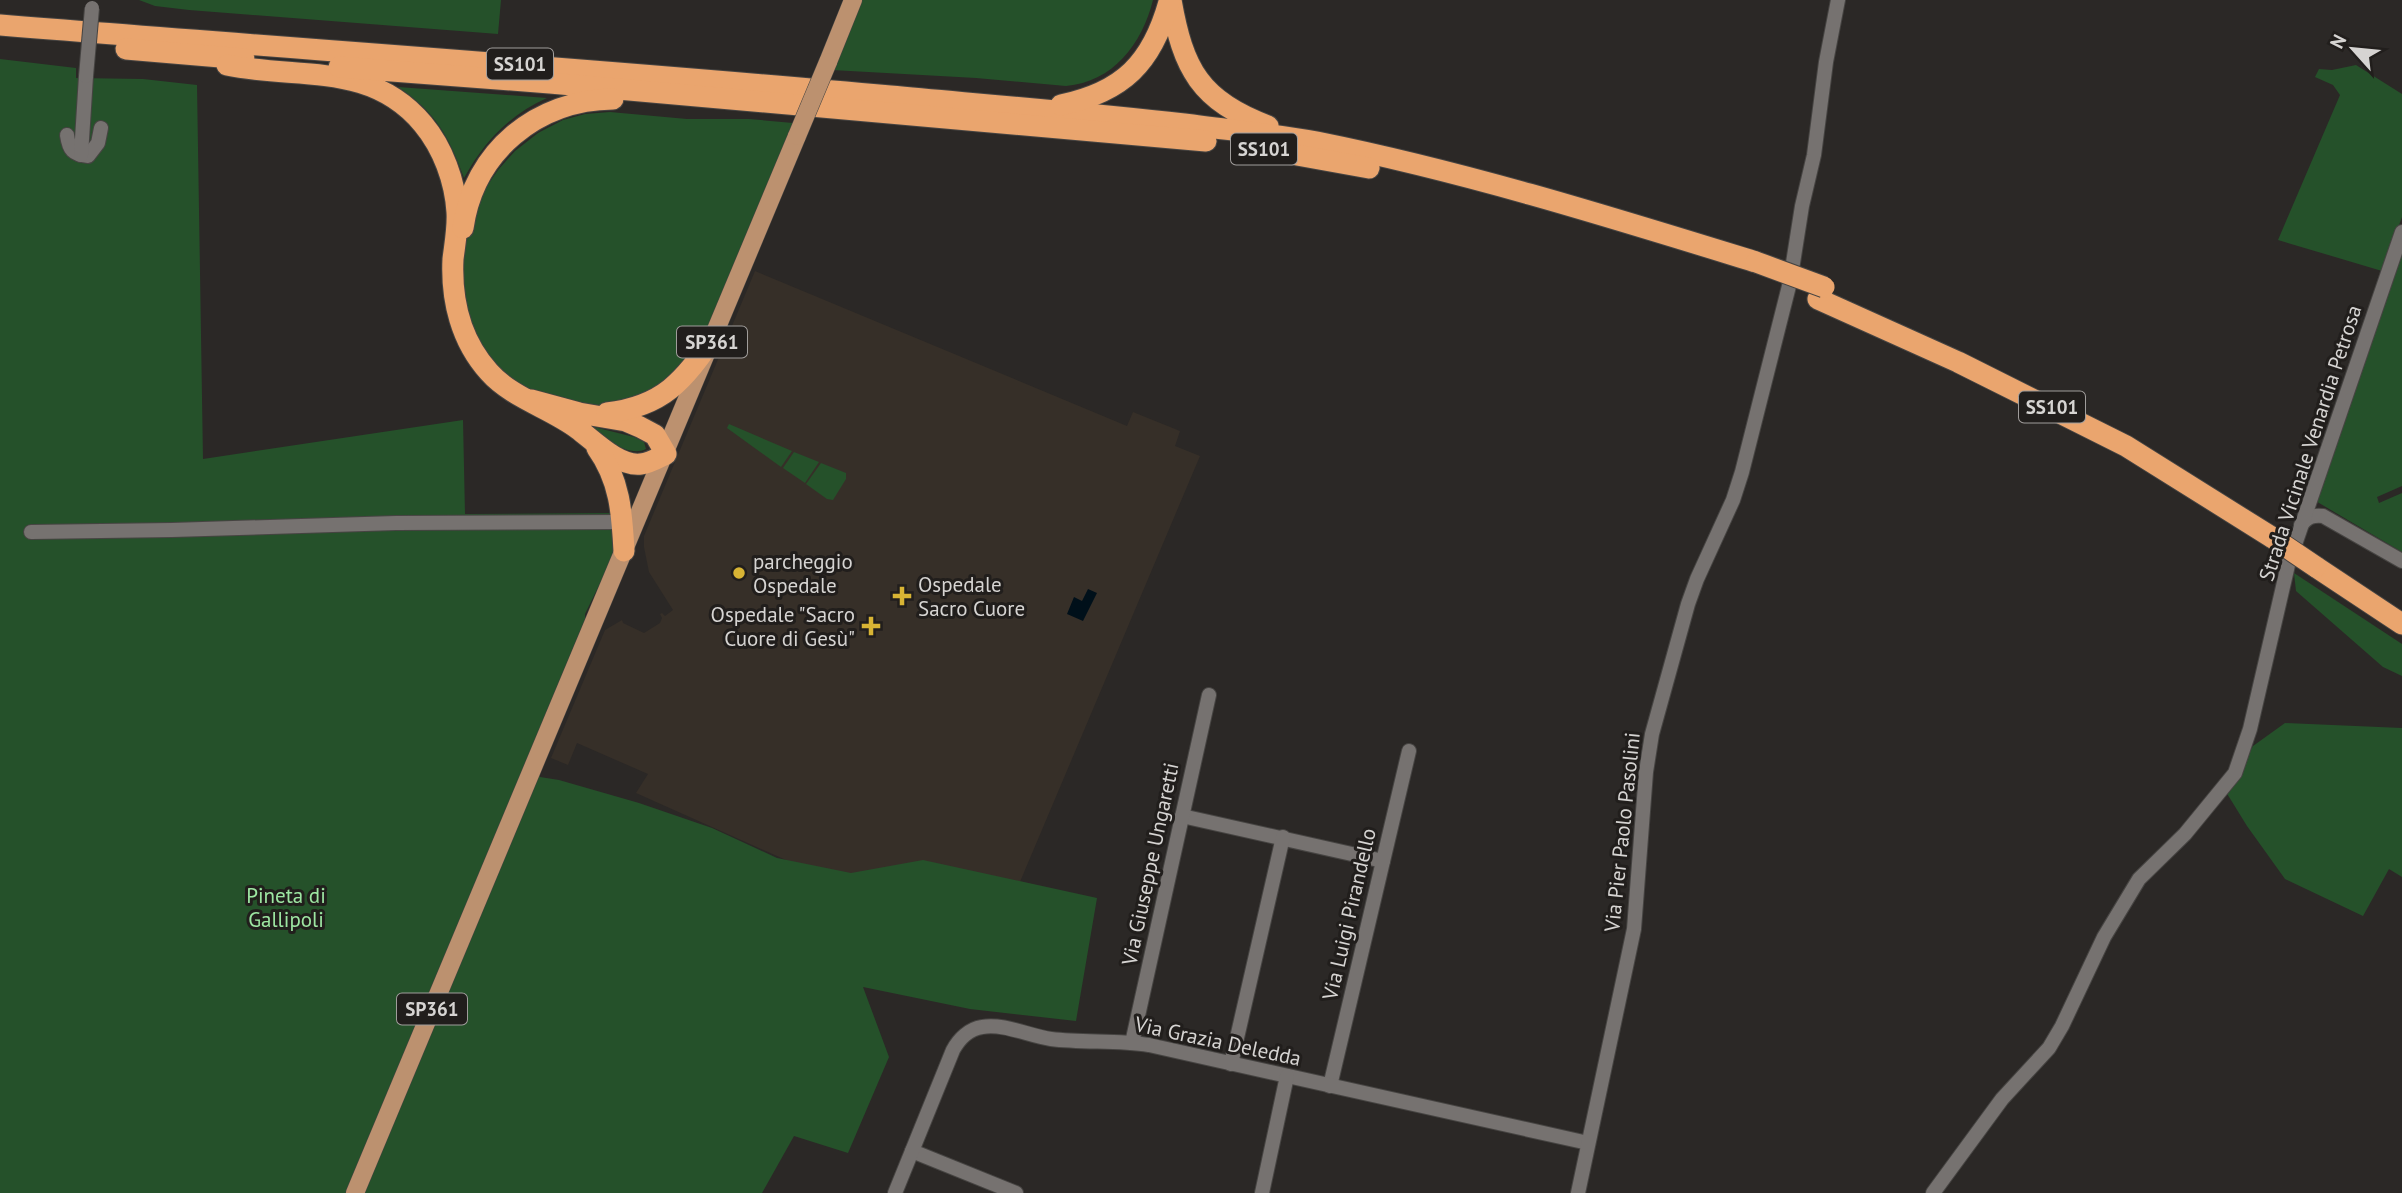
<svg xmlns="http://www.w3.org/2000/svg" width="2402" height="1193" viewBox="0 0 2402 1193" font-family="'PT Sans',sans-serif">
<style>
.built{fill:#362f28}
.green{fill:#25512a}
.water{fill:#00101a}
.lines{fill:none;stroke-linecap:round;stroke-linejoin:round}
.minor-casing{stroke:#464442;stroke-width:16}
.major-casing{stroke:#464442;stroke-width:19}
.highway-casing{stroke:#464442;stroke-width:23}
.minor{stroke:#767270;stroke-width:14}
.major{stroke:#bc916f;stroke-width:18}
.highway{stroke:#eaa56e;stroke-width:21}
.minor-bridge-casing{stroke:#464442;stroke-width:16;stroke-linecap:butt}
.major-bridge-casing{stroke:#464442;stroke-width:19;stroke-linecap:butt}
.highway-bridge-casing{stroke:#464442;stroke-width:23;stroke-linecap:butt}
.minor-bridge{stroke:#767270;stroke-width:14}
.major-bridge{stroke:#bc916f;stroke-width:18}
.highway-bridge{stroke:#eaa56e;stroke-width:21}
.poi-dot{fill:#d8b434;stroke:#211e1c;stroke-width:2.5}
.labels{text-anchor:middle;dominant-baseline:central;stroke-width:6;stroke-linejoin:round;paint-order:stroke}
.shield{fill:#211e1c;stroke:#a09d9b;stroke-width:2}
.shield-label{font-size:19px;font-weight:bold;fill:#d6d4d2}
.street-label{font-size:21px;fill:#d6d4d2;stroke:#211e1c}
.poi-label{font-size:21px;fill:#d6d4d2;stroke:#211e1c;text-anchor:start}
.park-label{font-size:21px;fill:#9de6a2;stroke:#211e1c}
</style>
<rect width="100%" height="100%" fill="#2b2826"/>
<polygon class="built" points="755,271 1127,426 1133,412 1180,431 1175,446 1200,456 992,948 947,932 636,793 648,774 577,743 568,765 551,758 605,630 622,620 623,623 644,633 660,623 662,618 660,614 662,613 665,616 673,610 649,572 644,547 644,536"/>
<g class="green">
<polygon points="139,0 501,0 498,34 189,10 155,6"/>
<path d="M861,0h292c-11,44 -40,82 -87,86l-90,-8 -144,-8z"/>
<polygon points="0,59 76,68 76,78 143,79 197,85 203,459 463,420 465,514 616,513 615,546 609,565 585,614 585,619 534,742 540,777 559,780 639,803 712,828 777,858 851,873 923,860 1097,898 1076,1021 970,1009 863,987 889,1057 848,1153 794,1136 762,1193 0,1193"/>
<polygon points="2356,65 2402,94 2402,217 2382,271 2278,240 2340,95 2333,85 2315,77 2319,69 2332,70"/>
<path d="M398,87l149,11c-38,17 -63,44 -83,80 -15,-41 -28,-66 -66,-91z"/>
<polygon points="610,112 687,119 749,119 793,123 705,334 675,380 616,407 556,403 508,378 484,355 463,301 464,248 468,222 476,202 498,170 515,151 538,133 563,120 585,114"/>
<polygon points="2402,243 2402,486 2377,497 2379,503 2402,493 2402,552 2314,500"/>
<polygon points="729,424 792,451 781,467 727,428"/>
<path d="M590,426l44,11 10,5 2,7c-18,9 -43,-12 -56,-23z"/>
<polygon points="794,452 819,462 805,483 783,468"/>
<polygon points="821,463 846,473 846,479 833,500 827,499 806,484"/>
<polygon points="2294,573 2402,644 2402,676 2383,667 2296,591"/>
<polygon points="2285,723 2402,728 2402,877 2389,869 2363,916 2285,879 2247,826 2226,792 2253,746"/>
</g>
<polygon class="water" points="1088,589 1097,593 1083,621 1067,614 1074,597 1082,601"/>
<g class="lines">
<defs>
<g id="minor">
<path d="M67,135c2,15 6,20 21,21l10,-13 3,-15"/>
<polyline points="81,155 86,76"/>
<path d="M2301,525c7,-8 11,-10 22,-9l79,45"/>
<polyline points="31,532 172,530 396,523 623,522"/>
<polyline points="1182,816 1383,861"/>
<polyline points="1132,1043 1209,695"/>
<polyline points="1231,1064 1283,837"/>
<polyline points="1330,1086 1409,751"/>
<polyline points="912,1151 1016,1193"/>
<path d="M895,1193l58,-143c6,-11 16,-21 29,-23 22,-4 47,9 69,12 33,4 66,1 98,6l439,98"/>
<polyline points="1262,1193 1287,1076"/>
<polyline points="1578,1193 1634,929 1646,772 1652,734 1688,604 1697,579 1733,500 1742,472 1790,282 1802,206 1814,155 1826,62 1838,0"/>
<polyline points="1933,1193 2002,1099 2049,1048 2062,1026 2104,937 2139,879 2185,834 2235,773 2250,729 2288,565 2402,232"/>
</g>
<g id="major">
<polyline points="828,62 853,0"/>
<polyline points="355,1193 797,136"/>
</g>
<g id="highway">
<path d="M1171,0c12,69 29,101 97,126"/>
<path d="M0,25c297,24 594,44 890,71 98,9 196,17 294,28 44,6 89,10 133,18 149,30 293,75 439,120"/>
<polyline points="126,49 244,59"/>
<path d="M227,65c70,15 144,-4 196,59 20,24 32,57 34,88 1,15 -2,31 -4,47 -2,41 8,82 36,113 23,26 61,36 89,57 16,12 41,38 63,35 9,-1 17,-6 25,-10l-11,-19 -15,-8 -14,-6 -47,-8 -48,-13"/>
<polyline points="339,67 550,83 1206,141"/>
<path d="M1061,105c62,-13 91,-42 108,-103"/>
<polyline points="1242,145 1369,168"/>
<path d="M463,228c11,-77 74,-128 150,-129"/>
<polyline points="1818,299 1958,362 2126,446 2273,538"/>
<path d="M607,413c57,-7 76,-32 107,-76"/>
<path d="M597,448c23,32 25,65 27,103"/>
<polyline points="2316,567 2402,624"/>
</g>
</defs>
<use href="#minor" class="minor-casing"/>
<use href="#major" class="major-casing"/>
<use href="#highway" class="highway-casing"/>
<use href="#minor" class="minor"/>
<use href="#major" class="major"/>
<use href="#highway" class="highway"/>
<defs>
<polyline id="minor-bridge" points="86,76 92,8"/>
<polyline id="major-bridge" points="797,136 828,62"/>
<g id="highway-bridge">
<polyline points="1756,262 1824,287"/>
<polyline points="2273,538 2316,567"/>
</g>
</defs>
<use href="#minor-bridge" class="minor-bridge-casing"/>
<use href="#major-bridge" class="major-bridge-casing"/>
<use href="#highway-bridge" class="highway-bridge-casing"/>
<use href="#minor-bridge" class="minor-bridge"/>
<use href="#major-bridge" class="major-bridge"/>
<use href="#highway-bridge" class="highway-bridge"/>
</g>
<g class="poi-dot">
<circle cx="739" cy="573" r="7"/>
<path d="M898.5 585.5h7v7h7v7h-7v7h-7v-7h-7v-7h7z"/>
<path d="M867.5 615.5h7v7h7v7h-7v7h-7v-7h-7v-7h7z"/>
</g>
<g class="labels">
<g class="shield">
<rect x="487" y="48.5" width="66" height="31" rx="5"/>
<rect x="1231" y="133.5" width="66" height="31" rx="5"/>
<rect x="677" y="326.5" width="70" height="31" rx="5"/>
<rect x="2019" y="391.5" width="66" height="31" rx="5"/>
<rect x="397" y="993.5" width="70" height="31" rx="5"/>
</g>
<g class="shield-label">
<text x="520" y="64">SS101</text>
<text x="1264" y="149">SS101</text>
<text x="712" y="342">SP361</text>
<text x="2052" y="407">SS101</text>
<text x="432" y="1009">SP361</text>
</g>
<g class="street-label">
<text transform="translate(2310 443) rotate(-72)">Strada Vicinale Venardia Petrosa</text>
<text transform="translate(1622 832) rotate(-84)">Via Pier Paolo Pasolini</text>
<text transform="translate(1150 864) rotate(-78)">Via Giuseppe Ungaretti</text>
<text transform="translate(1349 914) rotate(-77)">Via Luigi Pirandello</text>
<text transform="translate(1218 1041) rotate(12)">Via Grazia Deledda</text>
</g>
<g class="poi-label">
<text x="753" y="561">parcheggio<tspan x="753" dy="24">Ospedale</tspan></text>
<text x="918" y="584">Ospedale<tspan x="918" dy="24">Sacro Cuore</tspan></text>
<text x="855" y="614" text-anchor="end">Ospedale "Sacro<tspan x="855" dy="24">Cuore di Gesù"</tspan></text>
</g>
<g class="park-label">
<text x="286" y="895">Pineta di<tspan x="286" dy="24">Gallipoli</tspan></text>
</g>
</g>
<g transform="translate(2353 49) rotate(297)" stroke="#211e1c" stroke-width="5" paint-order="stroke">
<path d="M0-5L12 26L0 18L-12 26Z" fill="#d6d4d2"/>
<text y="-10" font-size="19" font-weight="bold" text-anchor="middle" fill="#d6d4d2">N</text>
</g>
</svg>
